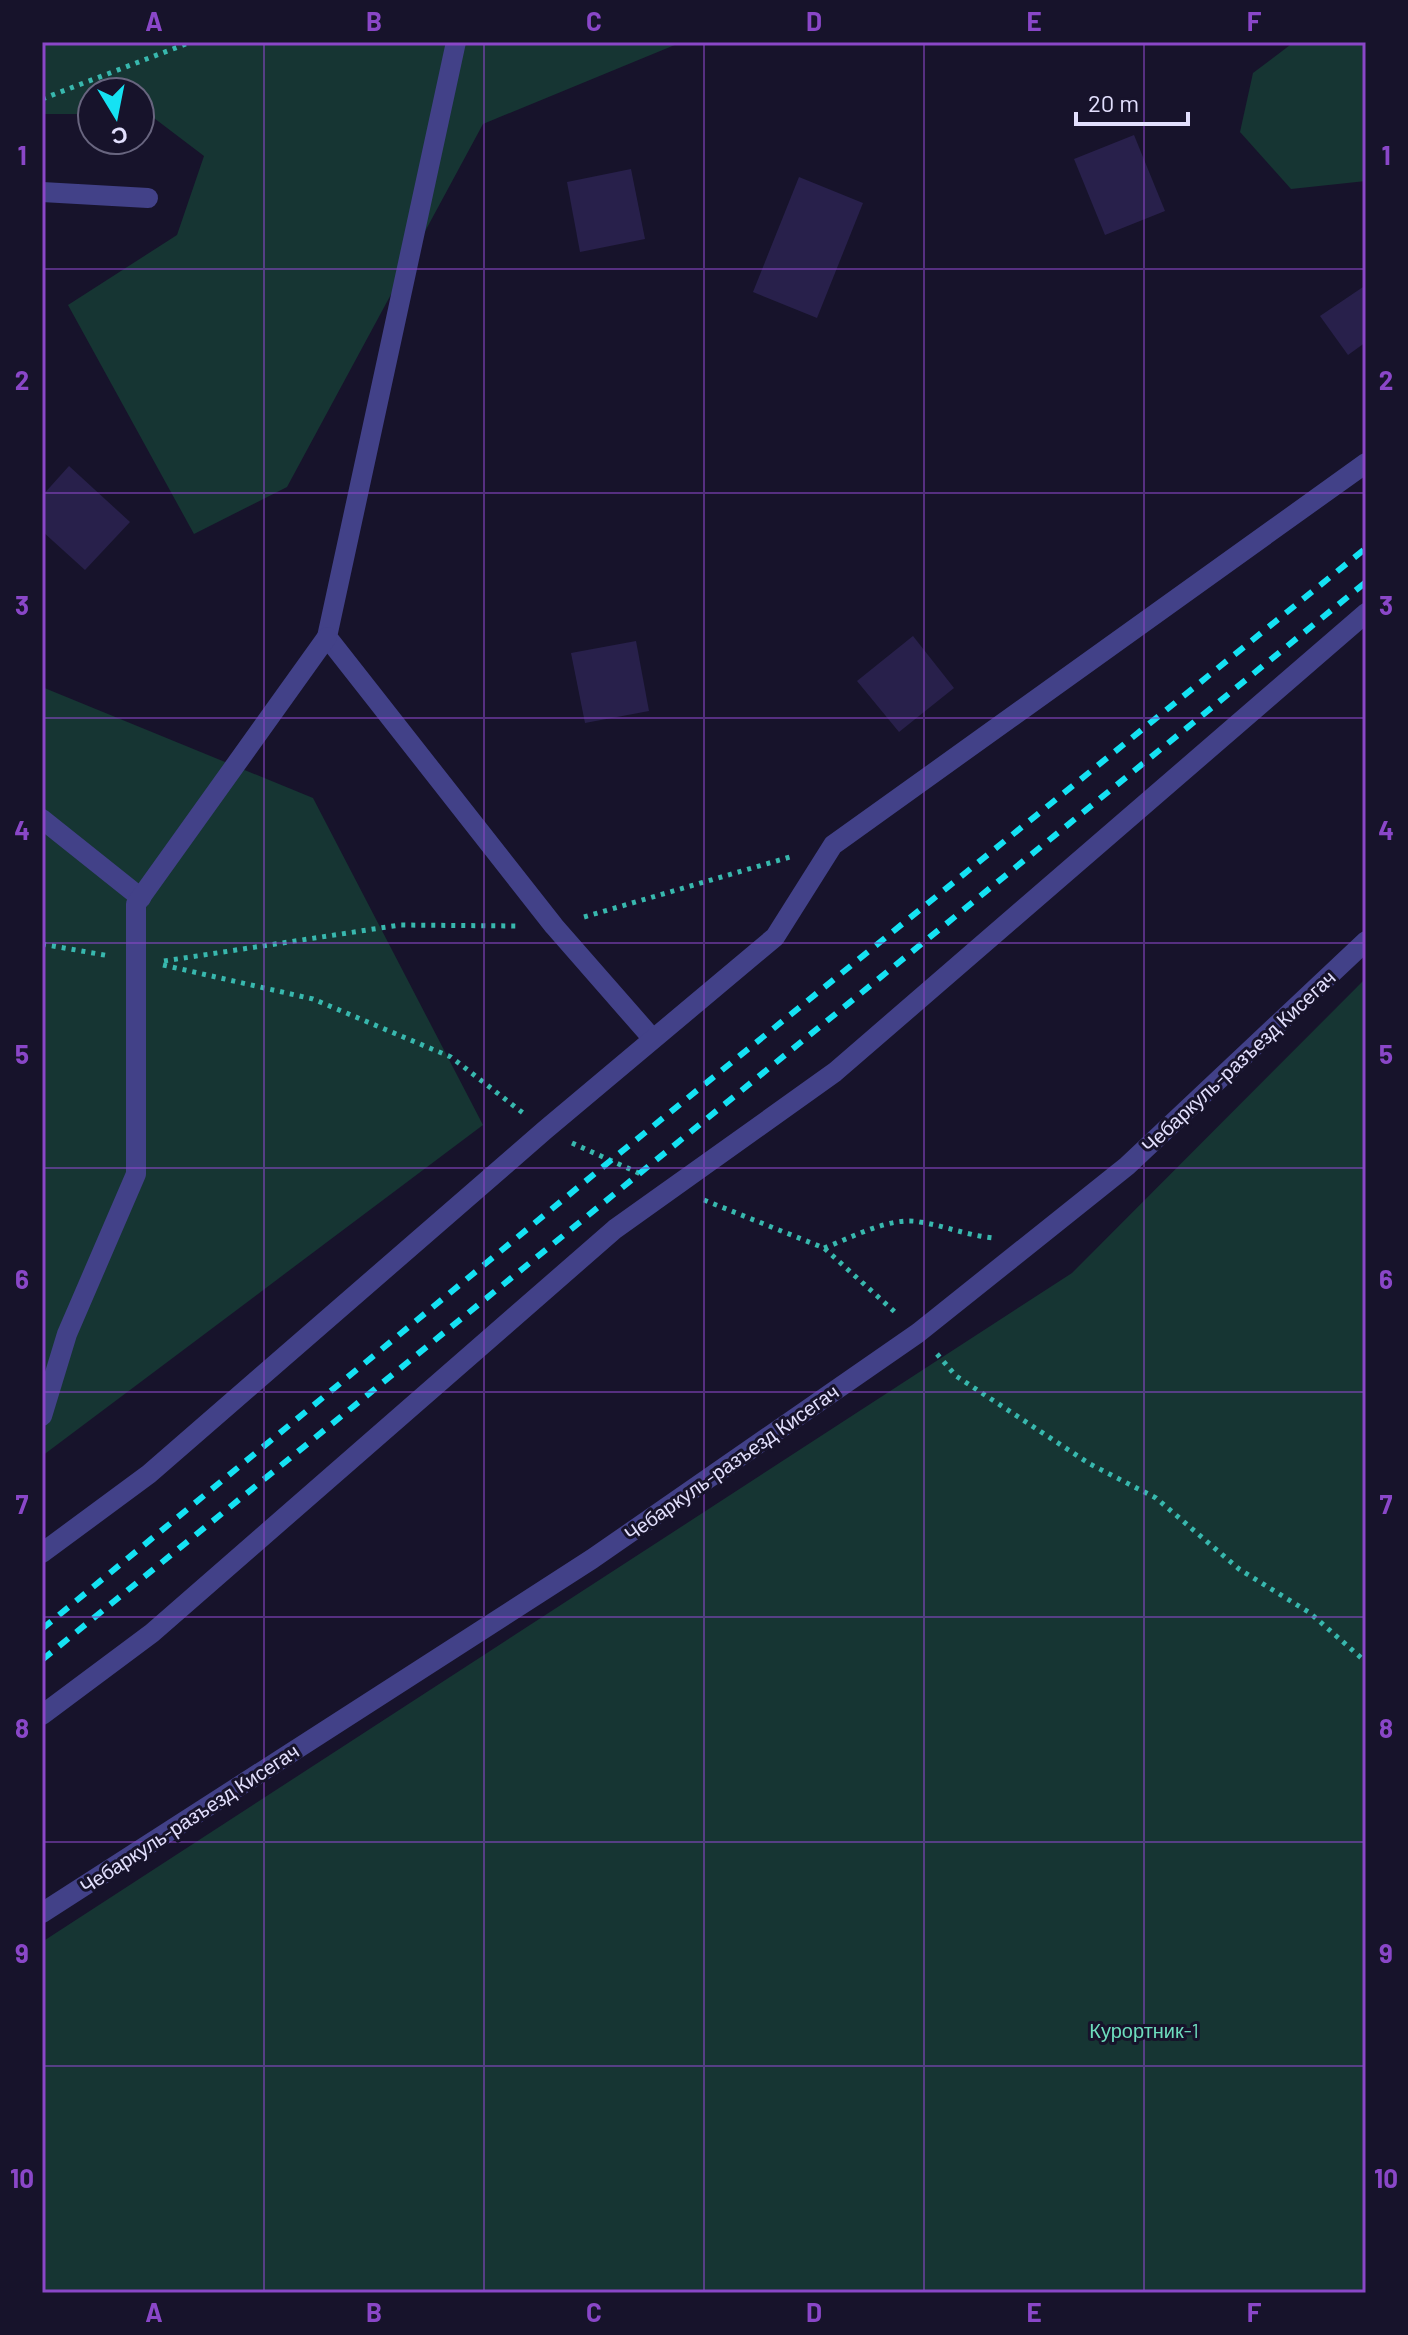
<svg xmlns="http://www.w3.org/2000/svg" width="1408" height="2335" viewBox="0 0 1408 2335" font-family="Barlow,sans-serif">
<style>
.green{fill:#163533}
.building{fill:#28204b}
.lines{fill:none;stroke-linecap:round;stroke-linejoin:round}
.path{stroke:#38b8ae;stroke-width:5;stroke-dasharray:4 6;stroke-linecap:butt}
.minor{stroke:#424188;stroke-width:20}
.rail{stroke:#15e2f3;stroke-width:6;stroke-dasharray:12 10;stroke-linecap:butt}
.grid{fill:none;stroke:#8a47c8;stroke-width:2;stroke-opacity:0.55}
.labels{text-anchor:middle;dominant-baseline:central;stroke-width:6;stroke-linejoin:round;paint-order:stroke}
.street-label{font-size:20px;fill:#e2dffd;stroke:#17132b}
.park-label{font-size:20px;fill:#6ddcbd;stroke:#17132b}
.neatline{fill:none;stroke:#8a47c8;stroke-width:3}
.grid-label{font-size:26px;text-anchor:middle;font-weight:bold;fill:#8a47c8}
</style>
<rect width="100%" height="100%" fill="#17132b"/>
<g class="green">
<polygon points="42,42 682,42 483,124 287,487 194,534 68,305 177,235 204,156 150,115 140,115 140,92 92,92 92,114 42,114"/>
<polygon points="1294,42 1366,42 1366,181 1291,189 1240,132 1253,73"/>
<polygon points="42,687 313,798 483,1125 42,1456"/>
<polygon points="1366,978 1366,2293 42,2293 42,1942 1072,1273"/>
</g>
<g class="building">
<polygon points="1134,135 1165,211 1105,235 1074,159"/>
<polygon points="631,169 645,239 580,252 567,182"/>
<polygon points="799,177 863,203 817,318 753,292"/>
<polygon points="1366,285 1366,342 1348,355 1320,316"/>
<polygon points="69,466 130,522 85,570 42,531 42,496"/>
<polygon points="913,636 954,688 899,732 857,681"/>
<polygon points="636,641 649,711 585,723 571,653"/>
</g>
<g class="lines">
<g class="path">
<polyline points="42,99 191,42"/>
<polyline points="584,917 790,857"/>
<polyline points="42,944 110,956"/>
<polyline points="164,961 400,925 519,926"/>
<polyline points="163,965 313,999 451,1057 523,1113"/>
<polyline points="572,1143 643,1175"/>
<polyline points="704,1200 824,1248 896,1313"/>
<path d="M824,1248c27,-10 66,-32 96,-26 25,4 46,13 73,16"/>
<polyline points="937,1354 956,1376 1090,1464 1156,1498 1239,1569 1310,1613 1366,1662"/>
</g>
<g class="minor">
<polyline points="456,42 327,637 554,926 652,1038"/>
<polyline points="42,192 148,198"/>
<polyline points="42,819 141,898"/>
<polyline points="42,1416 67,1334 136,1174 136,904 327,637"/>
<polyline points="42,1553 149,1474 545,1130 775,937 833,845 1366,463"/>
<polyline points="42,1715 152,1633 615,1229 835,1072 1366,613"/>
<polyline points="42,1913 592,1559 918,1333 1127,1166 1366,941"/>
</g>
<g class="rail">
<polyline points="42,1629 610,1161 1366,548"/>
<polyline points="42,1660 1366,582"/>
</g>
</g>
<path class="grid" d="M264,42v2251M484,42v2251M704,42v2251M924,42v2251M1144,42v2251M42,269h1324M42,493h1324M42,718h1324M42,943h1324M42,1168h1324M42,1392h1324M42,1617h1324M42,1842h1324M42,2066h1324"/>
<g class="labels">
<g class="street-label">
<text transform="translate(1238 1061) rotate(-43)">Чебаркуль-разъезд Кисегач</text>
<text transform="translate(731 1462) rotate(-35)">Чебаркуль-разъезд Кисегач</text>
<text transform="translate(189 1818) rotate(-33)">Чебаркуль-разъезд Кисегач</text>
</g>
<g class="park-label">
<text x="1144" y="2030">Курортник-1</text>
</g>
</g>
<rect width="1408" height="2335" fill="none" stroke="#17132b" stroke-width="88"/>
<g transform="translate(116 116) rotate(170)"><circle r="38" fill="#17132b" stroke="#68657f" stroke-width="2"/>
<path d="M0-6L14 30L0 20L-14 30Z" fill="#15e2f3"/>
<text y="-12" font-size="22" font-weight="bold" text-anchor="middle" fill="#e2dffd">С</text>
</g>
<path d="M1076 112v12h112v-12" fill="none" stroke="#e2dffd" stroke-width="4"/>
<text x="1088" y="112" font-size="24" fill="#e2dffd" stroke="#17132b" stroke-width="6" paint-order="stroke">20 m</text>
<rect x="44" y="44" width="1320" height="2247" class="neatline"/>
<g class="grid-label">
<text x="154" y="31">A</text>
<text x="374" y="31">B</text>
<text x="594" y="31">C</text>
<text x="814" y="31">D</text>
<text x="1034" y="31">E</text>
<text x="1254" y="31">F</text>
<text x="22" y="165">1</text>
<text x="1386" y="165">1</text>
<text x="22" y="390">2</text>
<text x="1386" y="390">2</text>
<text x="22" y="615">3</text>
<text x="1386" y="615">3</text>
<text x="22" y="840">4</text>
<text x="1386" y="840">4</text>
<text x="22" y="1064">5</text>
<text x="1386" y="1064">5</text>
<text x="22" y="1289">6</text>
<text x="1386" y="1289">6</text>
<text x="22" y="1514">7</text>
<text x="1386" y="1514">7</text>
<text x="22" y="1738">8</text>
<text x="1386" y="1738">8</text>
<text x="22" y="1963">9</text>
<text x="1386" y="1963">9</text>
<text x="22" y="2188">10</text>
<text x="1386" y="2188">10</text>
<text x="154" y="2322">A</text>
<text x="374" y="2322">B</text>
<text x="594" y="2322">C</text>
<text x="814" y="2322">D</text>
<text x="1034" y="2322">E</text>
<text x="1254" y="2322">F</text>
</g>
</svg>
